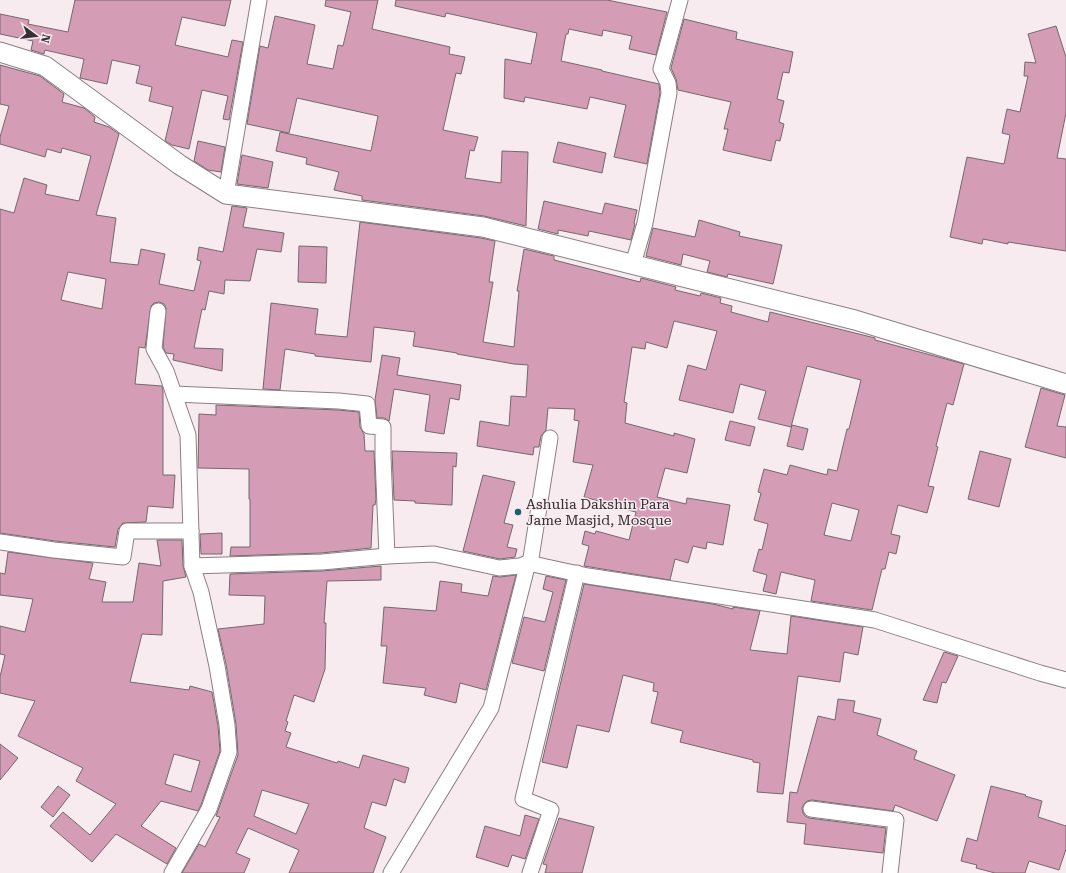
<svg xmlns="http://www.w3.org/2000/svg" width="1066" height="873" viewBox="0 0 1066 873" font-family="'Roboto Serif',serif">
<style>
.building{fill:#d59cb5;stroke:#73696d;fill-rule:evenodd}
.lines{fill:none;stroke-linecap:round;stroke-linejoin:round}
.minor-casing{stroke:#8a7f84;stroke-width:17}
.tertiary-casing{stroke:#8a7f84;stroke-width:21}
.minor{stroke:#fff;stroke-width:15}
.tertiary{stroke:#fff;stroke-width:19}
.poi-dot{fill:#176567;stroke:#f7ebf0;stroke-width:1.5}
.labels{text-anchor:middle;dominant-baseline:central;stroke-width:3;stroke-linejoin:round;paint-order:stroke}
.poi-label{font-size:14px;fill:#342f31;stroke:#f7ebf0;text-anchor:start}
</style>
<rect width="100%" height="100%" fill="#f7ebf0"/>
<g class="building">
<polygon points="75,0 231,0 225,26 182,17 175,45 228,57 232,40 243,42 229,120 223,119 228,96 202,90 189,149 172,145 165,141 173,107 149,101 152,87 136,83 140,66 112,60 107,84 80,78 84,59 45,50 44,54 31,50 33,41 0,34 0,14 29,20 28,24 68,32"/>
<polygon points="326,0 378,0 372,29 450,47 449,54 465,57 461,74 456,73 443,130 478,137 474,151 470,150 465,178 501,183 502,151 528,152 526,226 484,216 362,200 362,196 334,190 339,172 306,164 307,158 276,151 280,132 371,151 378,116 297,98 289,133 247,124 260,46 268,48 275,16 315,25 307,64 333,69 338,45 343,46 351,12 325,6"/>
<polygon points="396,0 607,0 667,12 656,55 629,49 632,36 603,30 602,36 569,29 568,34 566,34 561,61 602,70 602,71 659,84 660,93 647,164 614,157 626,105 590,97 587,109 525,97 524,102 504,98 505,59 531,64 537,33 446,13 445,17 395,6"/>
<polygon points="684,19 737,32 736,39 793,52 789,73 783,72 777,99 784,101 779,122 784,124 780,141 776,140 771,161 723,150 728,129 724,129 731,102 678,90 676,79 671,68"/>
<polygon points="1056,26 1066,57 1066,113 1057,158 1066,159 1066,251 1008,242 1008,244 983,239 982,244 950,237 967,157 1004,164 1010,135 1002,133 1007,109 1020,112 1028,76 1024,76 1025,62 1036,63 1028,34"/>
<path d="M0,65l40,11 24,18 -2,8 22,6 11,9 -1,5 15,5 10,7 -23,81 20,3 -6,44 28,3 3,-16 24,5 -6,30 35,7 7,-30 -4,-1 2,-13 24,5 9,-46 15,2 -4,19 41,6 -3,19 -24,-3 -7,32 -25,-1 -1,14 -15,-3 -4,19 -3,-1 -8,39 29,1 -1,22 -49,-11 1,-6 -8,-1 -3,-6 3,-39 -2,-4 -5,-2 -5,1 -3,3 -6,42 -6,-1 -4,37 27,2 1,5v84h12l-2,33 -25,-2 -2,16 -23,1 -5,6 -3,18 -60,-6 -55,-8v-324l14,4 10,-35 23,7 -2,9 34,7 12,-45 -29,-8 -1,5 -14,-4 -2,8 -45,-13v-7l9,-31 -9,-2zM68,272l38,7 -4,30 -41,-9z"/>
<polygon points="198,141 225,147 221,172 208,170 194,161"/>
<polygon points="558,142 606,153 602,173 553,162"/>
<polygon points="242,155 273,162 268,188 237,184"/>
<polygon points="544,201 602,214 605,203 637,210 634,223 635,224 631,240 589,231 588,236 558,230 558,234 538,229"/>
<polygon points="699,220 740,232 739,236 782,245 773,284 728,274 727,277 707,272 710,261 683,254 681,265 646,256 653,228 695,237"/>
<path d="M360,222l121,16 14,3 -6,41h4l-10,60 31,5 5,-56h-2l7,-42 30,7v4l86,22 1,-4 35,9 -1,3 25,6 1,-3 20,5 -1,5 12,3 -1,6 37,10 2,-10 105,26v2l89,24 -11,41 -6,-2 -11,43 2,1 -10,39 6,1 -7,26 -29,-8 -7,29 9,2 -4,18 -7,-2 -4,17h-3l-10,41 -61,-9 4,-21 -34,-8 -5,22 -13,-3 4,-16 -14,-4 6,-22 3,1 6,-26 -14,-4 7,-27 -3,-1 6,-23 23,6 3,-10 37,10 1,-6 9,2 10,-42h2l12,-49 -54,-14 -16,61 -33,-8 8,-28 -26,-7 -7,29 -54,-13 9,-35 18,5 11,-39 -43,-10 -7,27 -21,-6 -1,7 -13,-2 -8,55 3,1 -2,20 49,13v-3l21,6 -8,34 -22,-5 -8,29 29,7 1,-6 43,7 -7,40 -16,-3 -1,7 -13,-3 -5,17 -13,-4 -5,21 -86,-14 5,-20 -7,-2 3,-13 10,3 1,-3 33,9 7,-28 -35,-9 1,-1 -18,-5 9,-32 -20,-3 6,-41 -5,-1 1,-11 -27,-1 -2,22 -5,6 -2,11h-5l-1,8 -56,-9 3,-25 29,5 2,-30 15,1 2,-32 -14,-1 -57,-10v-1l-44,-7 2,-14 -41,-5 -3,35 -56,-6v-2l-30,-5 -5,41 -17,-1 8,-86 47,6 -3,25 32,3zM832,503l27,7 -8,31 -27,-6z"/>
<polygon points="299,246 327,247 326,283 298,282"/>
<polygon points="382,355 400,358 397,375 461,385 459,400 450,398 444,434 425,431 430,395 394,389 389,421 384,418 377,418 375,400"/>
<polygon points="1041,388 1065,395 1057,426 1066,427 1066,458 1025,447"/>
<polygon points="216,405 338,410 359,412 360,427 364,434 365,451 374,451 376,499 375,505 373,505 371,548 321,553 230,556 231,547 250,547 250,499 249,499 249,469 198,468 199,414 216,415"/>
<polygon points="730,421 755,427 750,446 725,440"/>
<polygon points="792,425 808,429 803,450 787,446"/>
<polygon points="392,451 457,453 456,467 453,466 452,505 415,503 415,501 394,500"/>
<polygon points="980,451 1011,459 999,507 968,499"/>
<polygon points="483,475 515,482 504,523 513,525 507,547 517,549 515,557 500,559 463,551"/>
<polygon points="222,533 222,554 201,554 200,534"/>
<path d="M157,540h25l1,26 3,11 -23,4 -1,54 -20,-1 -12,48 59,8 1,-4 22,6 6,34 2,25 -19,54 -3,6 -37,-10 -20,25 35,22 -9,16 -51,-30 -24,28 -42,-36 13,-14 27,23 26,-31 -40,-23 7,-13 -65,-32 17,-35 -35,-8v-16l5,-22 -5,-1v-28l25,6 8,-33 -33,-4v-22l5,1 3,-22 85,11 -4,16 17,3 -4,20h31l6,-39 22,3zM174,754l26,7 -9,31 -26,-8z"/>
<path d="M381,566v14l-54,1 -3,42h2l-1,46 -11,33 -20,-7 -8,26 2,1 -3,9 6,2 -5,14 51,16 1,-2 21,7 4,-13 46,13 -4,15 -11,-4 -8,27 -14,-4 -8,26 22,9 -13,36h-84l10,-23 -51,-22 -12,25 14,6 -6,14h-62l17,-29 6,3 15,-30 -4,-1 22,-61 -2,-31 -10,-60 -8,-35 46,-5 1,-28 -36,-1 1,-21 92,-3zM262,790l47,14 -13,30 -42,-18z"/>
<polygon points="516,575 486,690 460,683 456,703 424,695 426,688 383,683 387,646 381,646 384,607 436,611 440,581 462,584 461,592 488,596 493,576 500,577"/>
<polygon points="546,576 566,580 544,671 512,663 524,617 545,622 553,592 543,589"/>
<polygon points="584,584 713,604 733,609 733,607 760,611 750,650 787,654 791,616 863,627 858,655 844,652 840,682 798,676 783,794 757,792 760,763 753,762 753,760 680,742 683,731 651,723 658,692 653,691 654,683 623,675 609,732 577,725 567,768 542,762"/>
<polygon points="944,652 958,656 946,683 942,682 937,703 923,700"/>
<polygon points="838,699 855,701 853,712 881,719 877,735 917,751 914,759 955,775 937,821 895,805 893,811 812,800 807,801 804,804 802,808 803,813 805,816 809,818 886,828 883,853 804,844 806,824 787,822 790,792 797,793 818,716 835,720"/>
<polygon points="0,744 18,758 0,780"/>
<polygon points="58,786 70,795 53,817 41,807"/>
<polygon points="991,786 1026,795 1025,796 1042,801 1038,817 1066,826 1066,849 1059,870 1029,861 1025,873 995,873 976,868 977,865 961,861 967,838 977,841"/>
<polygon points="525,815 539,819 525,859 512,855 508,867 476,857 485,826 520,836"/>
<polygon points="559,818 594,827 582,873 545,873 547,865 543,864"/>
</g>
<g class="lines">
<defs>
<g id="minor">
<polyline points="226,194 259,0"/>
<polyline points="633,264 645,223 669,93 668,83 661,69 680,0"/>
<polyline points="158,311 154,349 166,371 188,435 192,566 322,562 387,556 434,554 499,568 520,566 528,563 588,576 875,620 1040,673 1066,680"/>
<polyline points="174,394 339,401 367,404 369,426 383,427 383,457 387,556"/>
<polyline points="0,542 54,550 123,557 127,531 191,531"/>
<polyline points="530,564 550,438"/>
<polyline points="811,809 896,820 890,873"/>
<polyline points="172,873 209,809 229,752 227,725 217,666 201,592 192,566"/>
<polyline points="391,873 491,708 528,563"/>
<polyline points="530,873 551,810 523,799 577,573"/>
</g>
<polyline id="tertiary" points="0,52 45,66 180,165 226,194 483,227 855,320 1066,384"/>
</defs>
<use href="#minor" class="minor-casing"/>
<use href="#tertiary" class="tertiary-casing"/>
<use href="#minor" class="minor"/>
<use href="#tertiary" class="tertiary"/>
</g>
<circle class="poi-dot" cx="518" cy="512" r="4"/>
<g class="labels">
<g class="poi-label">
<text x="526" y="504">Ashulia Dakshin Para<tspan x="526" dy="16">Jame Masjid, Mosque</tspan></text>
</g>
</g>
<g transform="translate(36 36) rotate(105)" stroke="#f7ebf0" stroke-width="3" paint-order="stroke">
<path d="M0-3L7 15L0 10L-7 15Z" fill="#342f31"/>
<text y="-6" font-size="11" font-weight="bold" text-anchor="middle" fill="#342f31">N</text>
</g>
</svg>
